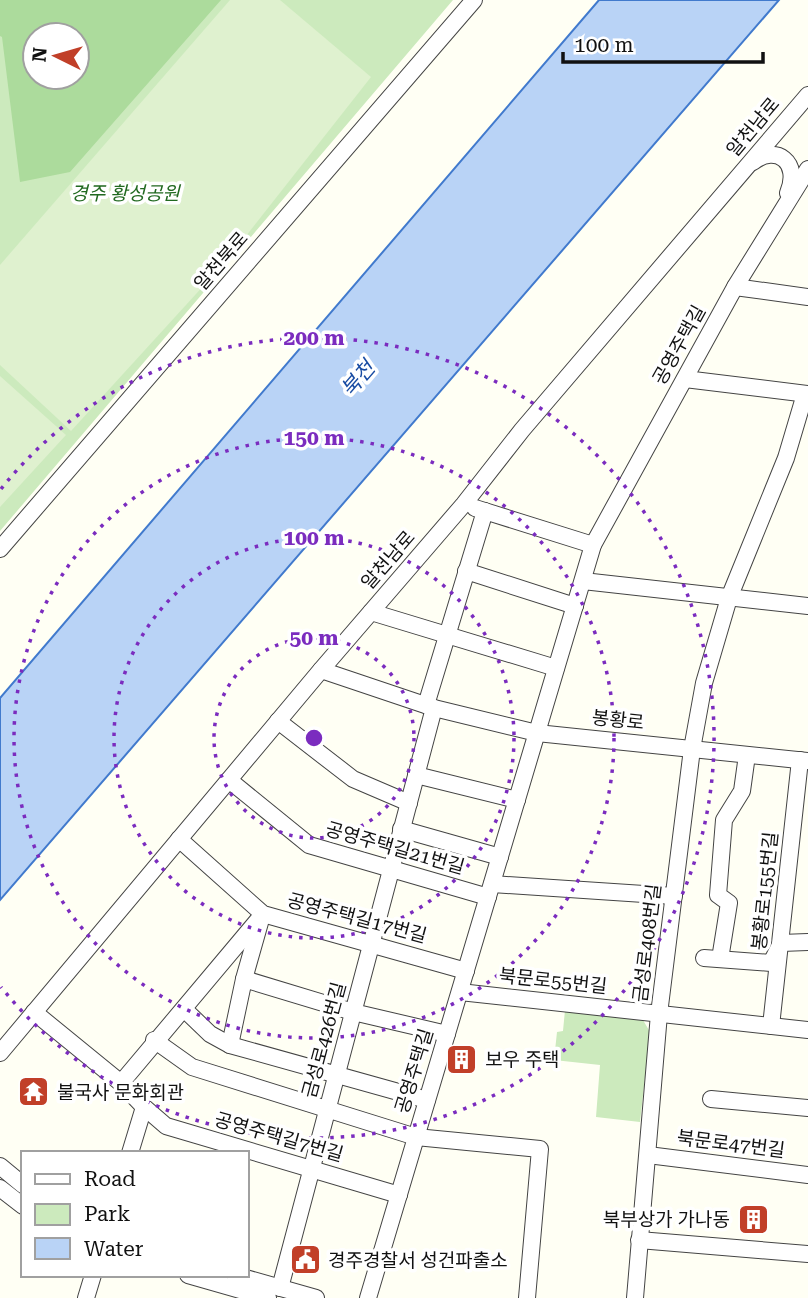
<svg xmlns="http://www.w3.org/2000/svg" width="808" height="1298" viewBox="0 0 808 1298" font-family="'Roboto Serif','Noto Sans KR',serif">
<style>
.green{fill:#cceabd;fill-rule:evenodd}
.forest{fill:#acdb9c;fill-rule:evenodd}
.pitch{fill:#dff1cf}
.water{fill:#b9d3f6;stroke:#417acd;stroke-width:2}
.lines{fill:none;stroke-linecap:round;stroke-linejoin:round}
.minor-casing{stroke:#444;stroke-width:18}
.minor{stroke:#fff;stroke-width:16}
.ring{fill:none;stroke:#7b2cbf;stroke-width:3.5;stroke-dasharray:3.5 7}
.labels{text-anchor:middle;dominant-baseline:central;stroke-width:7;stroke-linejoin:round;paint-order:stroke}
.street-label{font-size:19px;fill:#111;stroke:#fff}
.park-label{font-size:19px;font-style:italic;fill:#216920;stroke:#fff}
.poi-label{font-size:19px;fill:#111;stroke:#fff;text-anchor:start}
.water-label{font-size:21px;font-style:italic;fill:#194ca3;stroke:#fff}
.centre{fill:#7b2cbf;stroke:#fff;stroke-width:3.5}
.ring-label{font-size:21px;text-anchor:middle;font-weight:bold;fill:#7b2cbf;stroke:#fff;stroke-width:7;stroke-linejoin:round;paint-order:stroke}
</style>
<rect width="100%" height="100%" fill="#fffff4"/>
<g class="green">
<path d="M0,0h453l-453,531zM35,35h42v42h-42z"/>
<polygon points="565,1010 643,1020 650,1032 640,1122 596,1117 600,1065 554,1060 557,1032 563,1031"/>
</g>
<path class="forest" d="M0,0h221l-151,172 -50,10 -18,-145 -2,-1zM35,35h42v42h-42z"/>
<g class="pitch">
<polygon points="230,0 280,0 371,77 227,260 71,431 0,365 0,265"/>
<polygon points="0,376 66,435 0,507"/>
</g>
<polygon class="water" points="599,0 779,0 0,900 0,698"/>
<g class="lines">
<defs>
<g id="minor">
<path d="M753,162c23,-18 48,0 35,31"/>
<polyline points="735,287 808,297"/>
<polyline points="685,379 808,394"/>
<polyline points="475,508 593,545"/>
<polyline points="0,549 474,0"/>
<polyline points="466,571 575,606"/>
<polyline points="583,581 808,606"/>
<polyline points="371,612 556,668"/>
<polyline points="321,670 434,708 537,733 808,761"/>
<polyline points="426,705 485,511"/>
<polyline points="278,721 353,779 409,803"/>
<polyline points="416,775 517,800"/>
<polyline points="229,780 309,845 488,897"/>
<polyline points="401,829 500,857"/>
<polyline points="179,839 263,914 466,971"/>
<polyline points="492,884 674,896"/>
<polyline points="704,958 771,963 781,943 808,942"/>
<polyline points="720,959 729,903 718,895 724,820 742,791 747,755"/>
<polyline points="244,979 353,1012 447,1034"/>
<polyline points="460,992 808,1030"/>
<polyline points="184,1009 210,1034 230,1045 427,1100"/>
<polyline points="34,1012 121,1083 144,1107 166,1126 399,1195"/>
<polyline points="771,1026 800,760"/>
<polyline points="154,1040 192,1067 416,1137 540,1149 527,1298"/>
<polyline points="230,1045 244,979 261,919"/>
<polyline points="0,1053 321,670 464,504 522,430 808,95"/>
<polyline points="121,1083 263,914"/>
<polyline points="711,1099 808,1108"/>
<polyline points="130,1153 144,1107"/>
<polyline points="648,1155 808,1175"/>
<polyline points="0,1166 23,1185"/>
<polyline points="0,1188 23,1206"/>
<polyline points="639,1240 808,1254"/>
<polyline points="188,1275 268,1298"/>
<polyline points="235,1275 316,1298"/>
<polyline points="280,1288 434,708"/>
<polyline points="86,1298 93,1275"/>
<polyline points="368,1298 593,545 735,287 808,169"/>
<polyline points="635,1298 659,1014 692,749 704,683 729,598 786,458 805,394"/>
</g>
</defs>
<use href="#minor" class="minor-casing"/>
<use href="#minor" class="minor"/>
</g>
<g class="ring">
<circle cx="314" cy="738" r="100"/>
<circle cx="314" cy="738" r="200"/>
<circle cx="314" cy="738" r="300"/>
<path d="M1 489A400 400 0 1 1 1 987"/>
</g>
<defs>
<symbol id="building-square" viewBox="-11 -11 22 22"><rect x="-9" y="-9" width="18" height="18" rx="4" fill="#c13f28" stroke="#fff"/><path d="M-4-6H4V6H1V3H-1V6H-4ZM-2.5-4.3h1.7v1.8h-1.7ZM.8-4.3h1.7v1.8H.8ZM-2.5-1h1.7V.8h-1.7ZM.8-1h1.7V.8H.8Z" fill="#fff"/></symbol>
<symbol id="temple-square" viewBox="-11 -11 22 22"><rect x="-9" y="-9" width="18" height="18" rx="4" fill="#c13f28" stroke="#fff"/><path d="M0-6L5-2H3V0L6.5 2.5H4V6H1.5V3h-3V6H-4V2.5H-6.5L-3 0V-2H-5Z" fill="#fff"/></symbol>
<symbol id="civic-square" viewBox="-11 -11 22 22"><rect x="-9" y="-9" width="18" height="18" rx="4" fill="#c13f28" stroke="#fff"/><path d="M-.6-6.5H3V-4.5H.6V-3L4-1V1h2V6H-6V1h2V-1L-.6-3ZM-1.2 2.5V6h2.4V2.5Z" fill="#fff"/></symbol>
</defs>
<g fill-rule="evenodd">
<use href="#building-square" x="444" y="1042" width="35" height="35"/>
<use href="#temple-square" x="16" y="1074" width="35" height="35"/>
<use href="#building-square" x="736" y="1202" width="35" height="35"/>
<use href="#civic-square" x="288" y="1242" width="35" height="35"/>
</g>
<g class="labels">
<g class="street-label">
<text transform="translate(753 127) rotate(-50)">알천남로</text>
<text transform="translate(221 261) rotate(-49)">알천북로</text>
<text transform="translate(679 345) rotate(-61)">공영주택길</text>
<text transform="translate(388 560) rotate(-49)">알천남로</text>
<text transform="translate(618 720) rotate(6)">봉황로</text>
<text transform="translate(395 848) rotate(16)">공영주택길21번길</text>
<text transform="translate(765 891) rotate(-84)">봉황로155번길</text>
<text transform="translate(357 918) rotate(15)">공영주택길17번길</text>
<text transform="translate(647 943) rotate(-83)">금성로408번길</text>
<text transform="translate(553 981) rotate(6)">북문로55번길</text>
<text transform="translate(324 1040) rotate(-75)">금성로426번길</text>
<text transform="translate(414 1071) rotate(-73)">공영주택길</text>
<text transform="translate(279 1137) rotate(16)">공영주택길7번길</text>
<text transform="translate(731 1144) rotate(7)">북문로47번길</text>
</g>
<g class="park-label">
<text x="125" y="193">경주 황성공원</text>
</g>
<g class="poi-label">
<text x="485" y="1059">보우 주택</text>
<text x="57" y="1092">불국사 문화회관</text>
<text x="730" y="1219" text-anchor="end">북부상가 가나동</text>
<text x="328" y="1260">경주경찰서 성건파출소</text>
</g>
<g class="water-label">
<text transform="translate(358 379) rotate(-49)">북천</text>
</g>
</g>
<circle cx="314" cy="738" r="10" class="centre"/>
<g class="ring-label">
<text x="314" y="345">200 m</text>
<text x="314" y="445">150 m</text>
<text x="314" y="545">100 m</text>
<text x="314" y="645">50 m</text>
</g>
<rect x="21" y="1151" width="228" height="126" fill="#ffffff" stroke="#a0a0a0" stroke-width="2"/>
<rect x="35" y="1174" width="35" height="10" fill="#ffffff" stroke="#a0a0a0" stroke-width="2"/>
<text x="84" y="1186" font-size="21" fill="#111111">Road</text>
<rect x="35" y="1204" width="35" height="21" fill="#cceabd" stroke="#a0a0a0" stroke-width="2"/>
<text x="84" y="1221" font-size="21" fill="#111111">Park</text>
<rect x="35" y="1238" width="35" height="21" fill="#b9d3f6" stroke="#a0a0a0" stroke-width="2"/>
<text x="84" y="1256" font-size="21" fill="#111111">Water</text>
<g transform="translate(56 56) rotate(275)"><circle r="33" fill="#ffffff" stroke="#a0a0a0" stroke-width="2"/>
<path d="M0-5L12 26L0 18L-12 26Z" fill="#c13f28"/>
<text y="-10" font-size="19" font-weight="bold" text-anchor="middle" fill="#111111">N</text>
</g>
<path d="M563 52v10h200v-10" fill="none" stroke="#111111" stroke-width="3.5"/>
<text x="574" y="52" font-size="21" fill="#111111" stroke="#ffffff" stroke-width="5" paint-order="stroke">100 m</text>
</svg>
